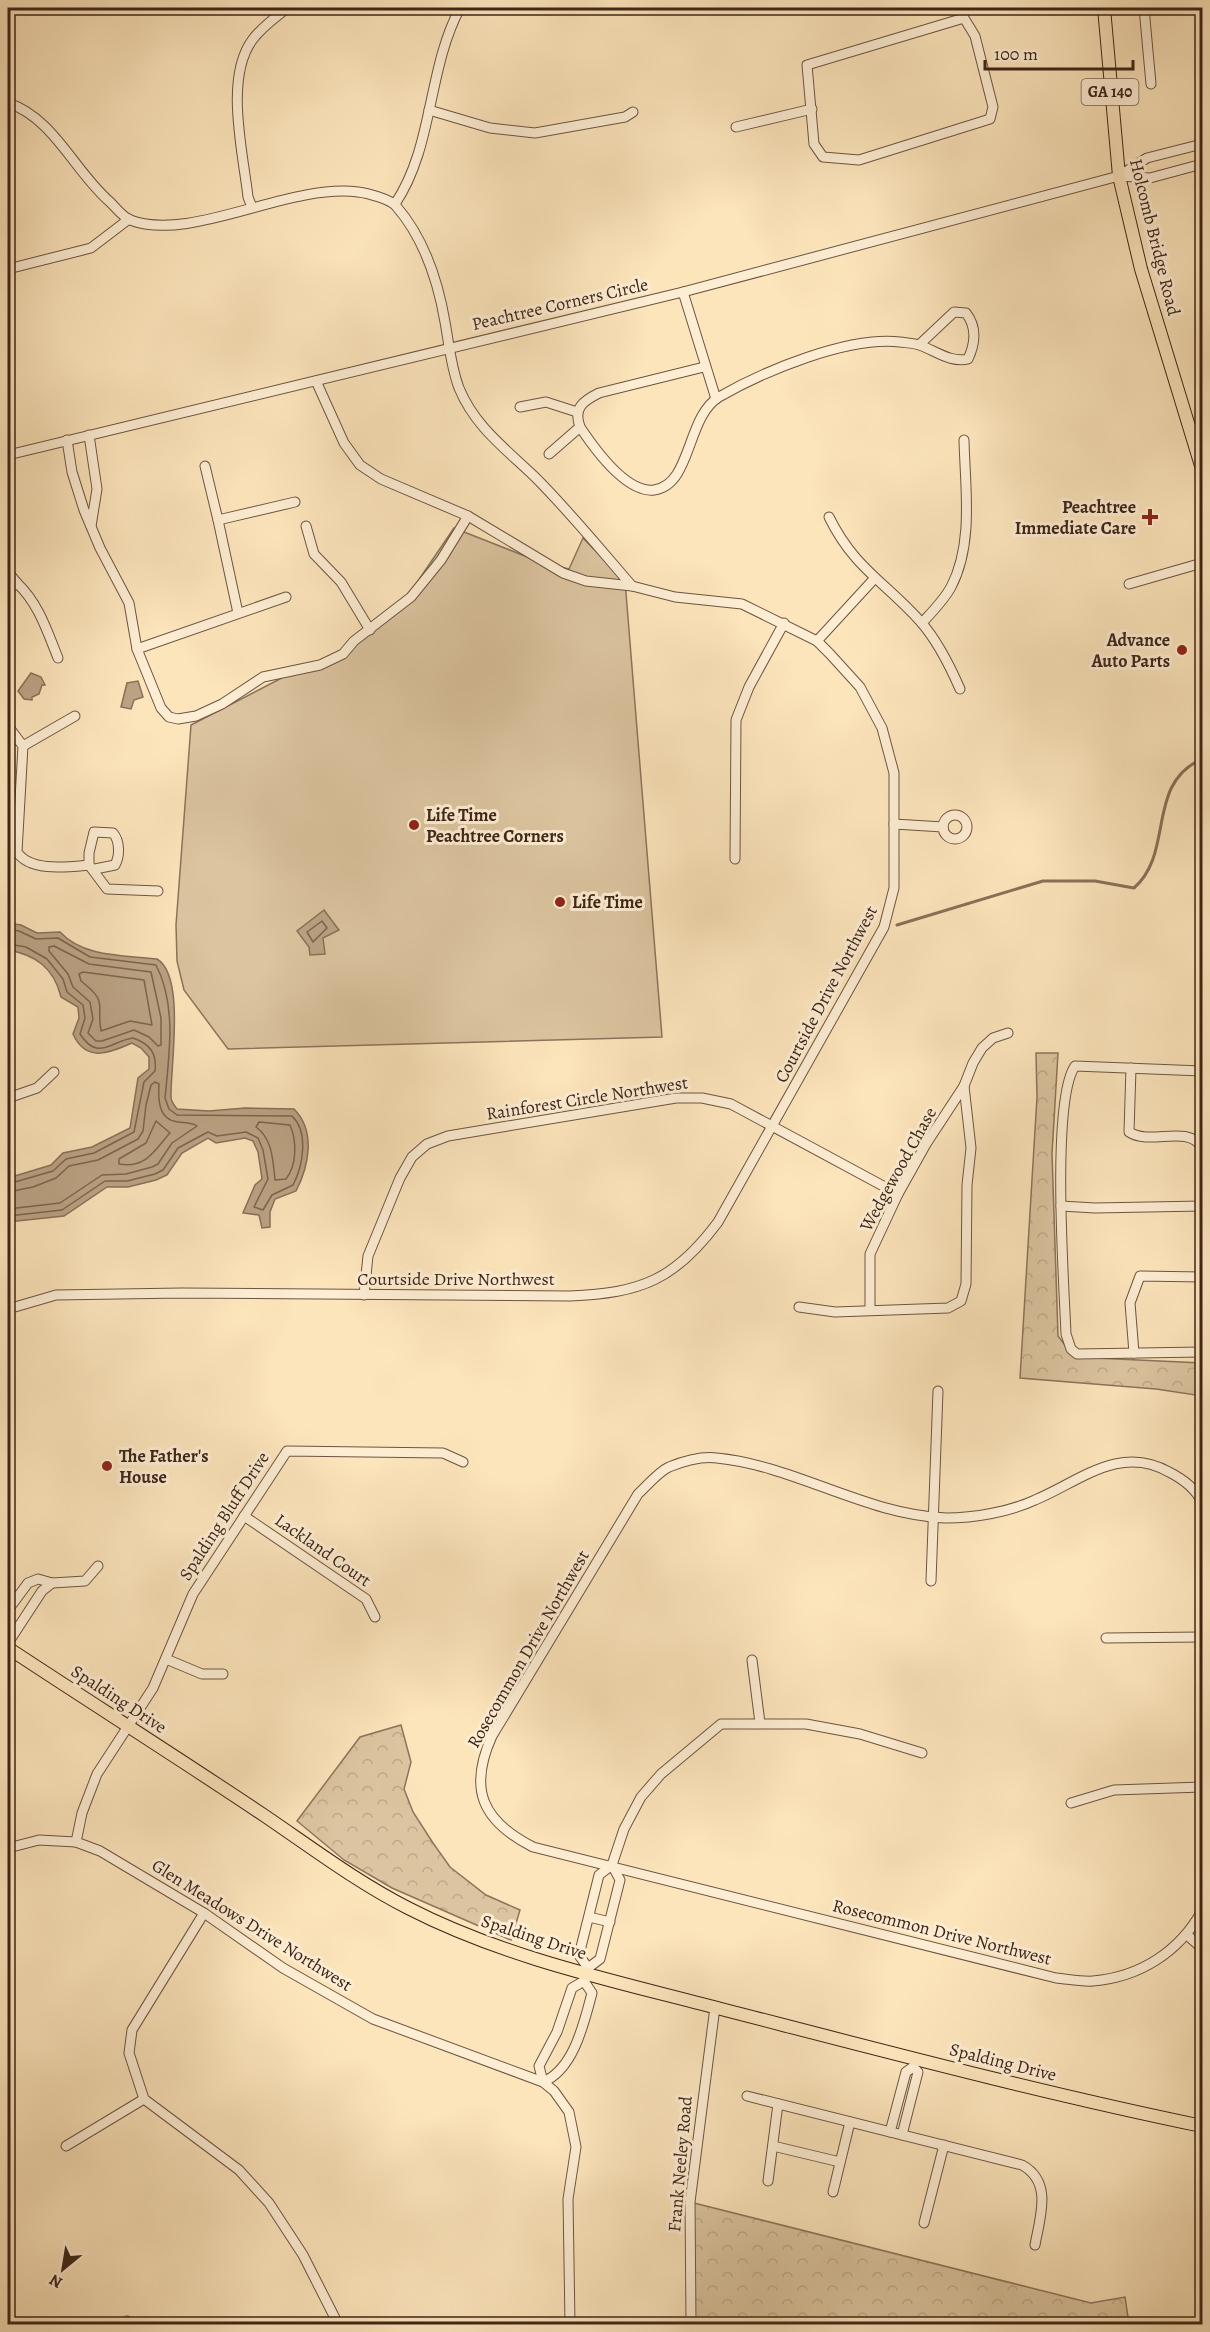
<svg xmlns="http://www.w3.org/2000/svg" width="1210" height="2332" font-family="Alegreya,serif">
	<defs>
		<pattern id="forest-crowns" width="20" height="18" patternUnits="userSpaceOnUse" patternTransform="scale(1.5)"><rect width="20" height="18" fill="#dbc49f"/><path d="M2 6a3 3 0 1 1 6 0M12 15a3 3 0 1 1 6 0" fill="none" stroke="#bda888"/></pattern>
	</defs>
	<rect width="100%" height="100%" fill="#fce4bb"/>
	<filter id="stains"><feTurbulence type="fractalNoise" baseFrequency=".00333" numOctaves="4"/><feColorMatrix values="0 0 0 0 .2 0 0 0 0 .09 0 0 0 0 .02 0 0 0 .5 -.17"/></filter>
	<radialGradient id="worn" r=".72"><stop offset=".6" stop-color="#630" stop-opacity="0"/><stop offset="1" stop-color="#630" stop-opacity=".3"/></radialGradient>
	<!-- grass -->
	<polygon fill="#dbc49f" stroke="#8c745c" stroke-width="1.5" points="454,528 540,562 569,569 583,538 619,575 620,580 625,581 662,1037 228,1049 184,990 177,961 176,925 191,725 299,669 336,655 403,603"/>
	<!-- forest -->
	<g fill="url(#forest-crowns)" stroke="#8c745c" stroke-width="1.5">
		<polygon points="1036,1053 1058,1053 1052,1154 1058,1336 1074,1357 1202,1363 1202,1396 1156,1389 1020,1378 1037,1097"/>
		<polygon points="401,1725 411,1762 404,1789 413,1812 433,1843 450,1867 486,1895 520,1910 511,1940 392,1888 344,1860 297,1821 360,1737"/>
		<polygon points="690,2202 1091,2303 1125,2297 1129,2324 691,2324"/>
	</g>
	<!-- water -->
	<g fill="#bba384" stroke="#887159" stroke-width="1.5">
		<polygon points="31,673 41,677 45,685 42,685 39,694 32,697 32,700 24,699 18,691"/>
		<polygon points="138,681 143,697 134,700 131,709 121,707 127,683"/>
		<polygon points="324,910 339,930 323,938 325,954 310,955 309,947 297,931"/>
		<path d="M 8,923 L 21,925 L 37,933 L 60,932 C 84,958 125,955 157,959 C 186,976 170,1069 171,1097 C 171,1102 174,1105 177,1109 L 209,1111 L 245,1108 L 294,1109 C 316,1131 309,1166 296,1191 L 275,1199 L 270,1212 L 270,1227 L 262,1228 L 259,1215 L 243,1213 L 255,1185 L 262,1179 L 258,1152 L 253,1141 L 245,1138 L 216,1143 L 208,1138 L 182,1153 L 167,1175 L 156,1180 L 128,1187 L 107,1187 L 64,1216 L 8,1222 L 8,1178 L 51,1165 L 63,1153 L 92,1147 L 130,1128 L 138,1078 L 149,1069 L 149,1057 L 141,1048 L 132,1043 C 109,1053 86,1063 73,1034 L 79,1018 L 78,1007 L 61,997 C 54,968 36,955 8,950 Z"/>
	</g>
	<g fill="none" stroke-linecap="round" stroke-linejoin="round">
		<!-- shore -->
		<g stroke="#7c644e" stroke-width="1.5">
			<polygon points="322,921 327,928 313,942 307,932"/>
			<path d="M 8,929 L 19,931 L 36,939 L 58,938 L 90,957 L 156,965 C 177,1005 169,1056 165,1098 L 169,1109 L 177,1115 L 292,1116 C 309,1132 303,1166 293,1185 L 272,1195 L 263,1210 L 254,1207 L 268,1179 L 263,1150 L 258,1138 L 246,1132 L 217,1136 L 208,1132 L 178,1148 L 163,1170 L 155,1174 L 127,1181 L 105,1181 L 62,1210 L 8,1216"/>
			<path d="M 8,944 L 26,947 L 47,959 L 63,979 L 67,992 L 83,1005 L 85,1018 L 80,1034 C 98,1062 111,1041 133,1038 C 150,1044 157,1053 155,1071 L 144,1082 L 134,1132 L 94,1153 L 66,1159 L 53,1171 L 8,1184"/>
			<polygon points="54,946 89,964 151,972 161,1018 161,1045 158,1046 149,1037 134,1030 102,1041 96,1041 88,1033 93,1019 90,1002 73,987 68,974 49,951 49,947"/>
			<path d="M 83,972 L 144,980 L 152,1025 L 130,1021 L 101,1031 C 96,1003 109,1003 81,981 L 79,974 Z"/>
			<path d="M 156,1121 L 170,1133 C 155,1149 147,1169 119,1164 L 119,1159 L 146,1143 Z"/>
			<path d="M 259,1122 L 290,1125 C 297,1141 297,1165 286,1179 L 275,1180 C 273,1162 273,1139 256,1127 Z"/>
			<path d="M 8,1192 L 33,1187 L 56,1178 L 69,1166 L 98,1160 L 138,1139 L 143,1131 L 146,1105 L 151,1085 L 155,1082 L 159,1084 C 158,1099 158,1120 178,1122 C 185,1123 191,1122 197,1126 L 172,1143 L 158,1164 L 152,1167 L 126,1174 L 102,1175 L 60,1203 L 8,1209"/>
		</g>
		<!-- stream -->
		<path stroke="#887159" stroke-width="3" d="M 897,925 L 1043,881 L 1095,881 L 1134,888 C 1175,852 1145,784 1202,759"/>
		<defs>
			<g id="minor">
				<polyline points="1144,8 1151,84"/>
				<polygon points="964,18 975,36 993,107 990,119 859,160 823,157 814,144 807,65"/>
				<path d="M 8,103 C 54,118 74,171 110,202 C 116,208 123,217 130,220 C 192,243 287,183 358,192 C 367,193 390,199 396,206 C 423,237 438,281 445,322 C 449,344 451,367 459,388 C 475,427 506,449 535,477 C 569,511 600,549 632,586"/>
				<polyline points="429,110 490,128 535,133 625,117 633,112"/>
				<polyline points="736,127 812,109"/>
				<polyline points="1119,176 1147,158 1202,144"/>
				<path d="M 395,204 C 434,146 427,70 460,8"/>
				<path d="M 252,207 L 248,197 C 243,152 224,77 253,39 C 263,26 275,18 287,8"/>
				<polyline points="8,269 91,248 129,219"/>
				<polyline points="683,292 716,399"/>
				<path d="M 704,367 L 599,393 C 583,401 573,408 580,427 C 594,448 626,493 654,490 C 692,485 686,417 719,397 C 764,371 848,336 900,342 C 907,343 915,343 922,346 C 937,352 952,363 968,359 C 975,344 977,327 966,313 L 954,312 L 919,345"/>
				<polyline points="520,407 546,402 577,412"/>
				<polyline points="89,435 97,489 91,526"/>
				<polyline points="67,440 72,472 84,510 100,548 129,603 137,649 161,708 169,717 178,719 196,716 222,704 263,677 320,665 343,654 354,641 411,597 441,560 468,516"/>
				<polyline points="549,454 580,427"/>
				<polyline points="8,455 683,292 1119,176 1150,178 1202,164"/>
				<polyline points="205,466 218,520"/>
				<path d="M 829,517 C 854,568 885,582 920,621 C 937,640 950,666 960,689"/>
				<polyline points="306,526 314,554 341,582 370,630"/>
				<polyline points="8,572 17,583"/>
				<polyline points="1129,584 1202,563"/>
				<path d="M 8,590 L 17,583 C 39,604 47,631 58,658"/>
				<polyline points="238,613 218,520 295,502"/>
				<path d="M 922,623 C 932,612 944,600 951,587 C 974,543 965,487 964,440"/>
				<polyline points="817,641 874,579"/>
				<polyline points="137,649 286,597"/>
				<path d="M 8,726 L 23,746 L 17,852 C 30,872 67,867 89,865 L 107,889 L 158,891"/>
				<polyline points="23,746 75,716"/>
				<circle cx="955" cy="827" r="12"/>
				<polyline points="894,824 943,827"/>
				<polyline points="735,859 736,720 749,687 784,623"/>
				<path d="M 89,865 L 89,853 L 94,832 L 113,833 C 120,841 120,856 115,865 L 95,869"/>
				<path d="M 1131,1068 L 1129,1132 C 1151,1146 1186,1124 1202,1147"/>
				<path d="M 1202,1071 L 1075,1066 C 1051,1101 1064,1283 1066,1334 L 1071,1349 L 1077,1354 L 1202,1352"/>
				<polyline points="8,1098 37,1088 54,1072"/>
				<polyline points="1061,1206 1095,1208 1202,1206"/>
				<polyline points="364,1295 368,1256 400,1178 412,1157 427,1144 448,1136 676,1098 702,1098 731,1104 898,1194"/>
				<polyline points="799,1307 835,1312 948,1308 961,1301 966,1284 967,1185 971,1148 964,1086"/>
				<path d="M 8,1309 L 56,1295 L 182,1293 L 570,1296 C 641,1293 675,1280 718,1222 L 884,927 L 894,888 L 894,773 L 882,728 L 860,687 L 830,654 L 817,641 L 742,604 L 675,597 L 632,586 L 586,581 L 563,573 L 468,516 L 381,479 L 360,465 L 344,443 L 316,381"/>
				<polyline points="870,1309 870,1254 898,1194 926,1144 964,1086 973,1063 982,1048 993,1038 1008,1033"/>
				<polyline points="1134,1353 1130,1303 1140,1276 1202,1277"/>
				<path d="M 1202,1502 C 1195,1488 1183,1479 1169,1472 C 1120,1444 1080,1481 1035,1500 C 1009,1512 974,1518 946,1518 C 866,1515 796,1466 717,1458 C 701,1456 684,1461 669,1467 C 658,1472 647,1486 638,1494 L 492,1736 C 468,1789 482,1821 533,1847 L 1056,1978 C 1068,1979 1081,1982 1093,1981 C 1140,1977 1179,1952 1202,1911"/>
				<polyline points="244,1516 366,1599 375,1617"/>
				<polyline points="931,1581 938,1391"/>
				<polyline points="8,1610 28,1583 38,1579 52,1583 85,1581 98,1566"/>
				<polyline points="1106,1638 1202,1637"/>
				<polyline points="8,1643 42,1591 52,1583"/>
				<polyline points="166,1659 202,1674 223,1674"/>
				<polyline points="752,1660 760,1723"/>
				<polyline points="1071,1803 1114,1790 1202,1787"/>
				<polyline points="76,1842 82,1813 97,1774 153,1688 193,1594 287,1451 443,1453 463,1462"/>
				<polyline points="8,1848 39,1840 76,1842 100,1851 204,1913 283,1968 373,2019 543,2082 554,2091 569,2112 576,2147 568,2199 570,2324"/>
				<polyline points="204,1913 132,2030 129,2053 144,2099 239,2170 269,2203 303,2255 338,2324"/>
				<polyline points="589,1917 610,1922"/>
				<polyline points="1187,1935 1202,1948"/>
				<polyline points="588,1968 579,1955 599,1875 612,1865 624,1829 641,1797 661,1774 721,1724 806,1724 860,1734 922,1753"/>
				<polyline points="543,2082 539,2066 557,2032 572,1988 584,1981 588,1968 600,1959 620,1880 612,1865"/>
				<path d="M 543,2082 C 574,2069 584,2023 592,1993 L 584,1981"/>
				<path d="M 747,2096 L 1022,2165 C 1053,2182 1040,2217 1035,2245"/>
				<polyline points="890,2132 906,2072 913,2067"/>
				<polyline points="902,2135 918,2072 913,2067"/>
				<polyline points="66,2146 144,2099"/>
				<polyline points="773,2146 840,2162"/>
				<polyline points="768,2181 778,2104"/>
				<polyline points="833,2192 850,2122"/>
				<polyline points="924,2223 944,2145"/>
				<polyline points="126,2324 127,2321"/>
				<polyline points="691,2324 690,2202 715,2007"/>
			</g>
			<g id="major">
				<polyline points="1104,8 1119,176 1141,269 1202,469"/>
				<path d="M 8,1648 C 93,1704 180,1759 265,1816 C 312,1848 357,1882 408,1908 C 507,1959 619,1982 725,2010 C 884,2051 1042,2093 1202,2126"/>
			</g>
		</defs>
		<!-- minor casing -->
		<use href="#minor" stroke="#6c5541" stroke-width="11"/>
		<!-- major casing -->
		<use href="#major" stroke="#3c2518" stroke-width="14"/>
		<!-- minor -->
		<use href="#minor" stroke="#fdedd3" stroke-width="9"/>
		<!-- major -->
		<use href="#major" stroke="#fce4bb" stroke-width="12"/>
	</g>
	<!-- markers -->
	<g fill="#8f2418" stroke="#fdedd3" stroke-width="2">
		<path d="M1147 508h6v6h6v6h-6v6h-6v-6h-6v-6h6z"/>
		<circle cx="1182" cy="650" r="6"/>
		<circle cx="414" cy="825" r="6"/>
		<circle cx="560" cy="902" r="6"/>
		<circle cx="107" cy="1466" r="6"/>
	</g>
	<g text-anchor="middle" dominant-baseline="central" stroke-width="6" stroke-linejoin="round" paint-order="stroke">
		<!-- shield labels -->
		<rect fill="#fdedd3" stroke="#766150" stroke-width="1.5" x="1081.5" y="79" width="57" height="26" rx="4.5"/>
		<g font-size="16" font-weight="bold" fill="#3c2518">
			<text x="1110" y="92">GA 140</text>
		</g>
		<!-- street labels -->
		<g font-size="18" fill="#3c2518" stroke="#fdedd3">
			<text transform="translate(1155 237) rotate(76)">Holcomb Bridge Road</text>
			<text transform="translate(560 304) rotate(-13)">Peachtree Corners Circle</text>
			<text transform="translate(826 994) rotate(-62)">Courtside Drive Northwest</text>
			<text transform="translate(587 1098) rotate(-9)">Rainforest Circle Northwest</text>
			<text transform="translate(898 1169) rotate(-61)">Wedgewood Chase</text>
			<text x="456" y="1279">Courtside Drive Northwest</text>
			<text transform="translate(224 1516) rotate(-57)">Spalding Bluff Drive</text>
			<text transform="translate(323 1550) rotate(35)">Lackland Court</text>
			<text transform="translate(528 1649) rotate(-60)">Rosecommon Drive Northwest</text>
			<text transform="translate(119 1699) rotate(33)">Spalding Drive</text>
			<text transform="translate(252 1925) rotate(32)">Glen Meadows Drive Northwest</text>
			<text transform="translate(942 1932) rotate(14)">Rosecommon Drive Northwest</text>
			<text transform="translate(534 1937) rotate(18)">Spalding Drive</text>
			<text transform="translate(1003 2062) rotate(14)">Spalding Drive</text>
			<text transform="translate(680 2164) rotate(-85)">Frank Neeley Road</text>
		</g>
		<!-- poi labels -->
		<g font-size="18" font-weight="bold" fill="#3c2518" stroke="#fdedd3" text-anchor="start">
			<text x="1136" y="507" text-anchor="end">Peachtree<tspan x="1136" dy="21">Immediate Care</tspan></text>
			<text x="1170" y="640" text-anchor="end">Advance<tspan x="1170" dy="21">Auto Parts</tspan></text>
			<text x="426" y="815">Life Time<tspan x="426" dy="21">Peachtree Corners</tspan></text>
			<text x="572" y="902">Life Time</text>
			<text x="119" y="1456">The Father's<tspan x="119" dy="21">House</tspan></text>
		</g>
	</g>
	<!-- margin -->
	<rect width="1210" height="2332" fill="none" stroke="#fce4bb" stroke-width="30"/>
	<rect x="9" y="9" width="1192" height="2314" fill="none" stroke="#3c2518" stroke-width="3"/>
	<rect x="15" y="15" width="1180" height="2302" fill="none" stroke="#3c2518" stroke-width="1.5"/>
	<!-- north arrow -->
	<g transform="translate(63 2269) rotate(210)" stroke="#fdedd3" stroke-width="4.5" paint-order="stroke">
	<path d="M0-4.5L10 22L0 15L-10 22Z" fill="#3c2518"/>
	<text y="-9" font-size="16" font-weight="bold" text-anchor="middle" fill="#3c2518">N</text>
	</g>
	<!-- scale -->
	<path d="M985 60v9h148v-9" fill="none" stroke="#3c2518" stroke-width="3"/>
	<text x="994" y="60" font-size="18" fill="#3c2518" stroke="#fdedd3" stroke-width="4.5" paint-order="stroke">100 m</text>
	<rect width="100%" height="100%" filter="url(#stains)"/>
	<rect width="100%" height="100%" fill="url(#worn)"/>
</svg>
